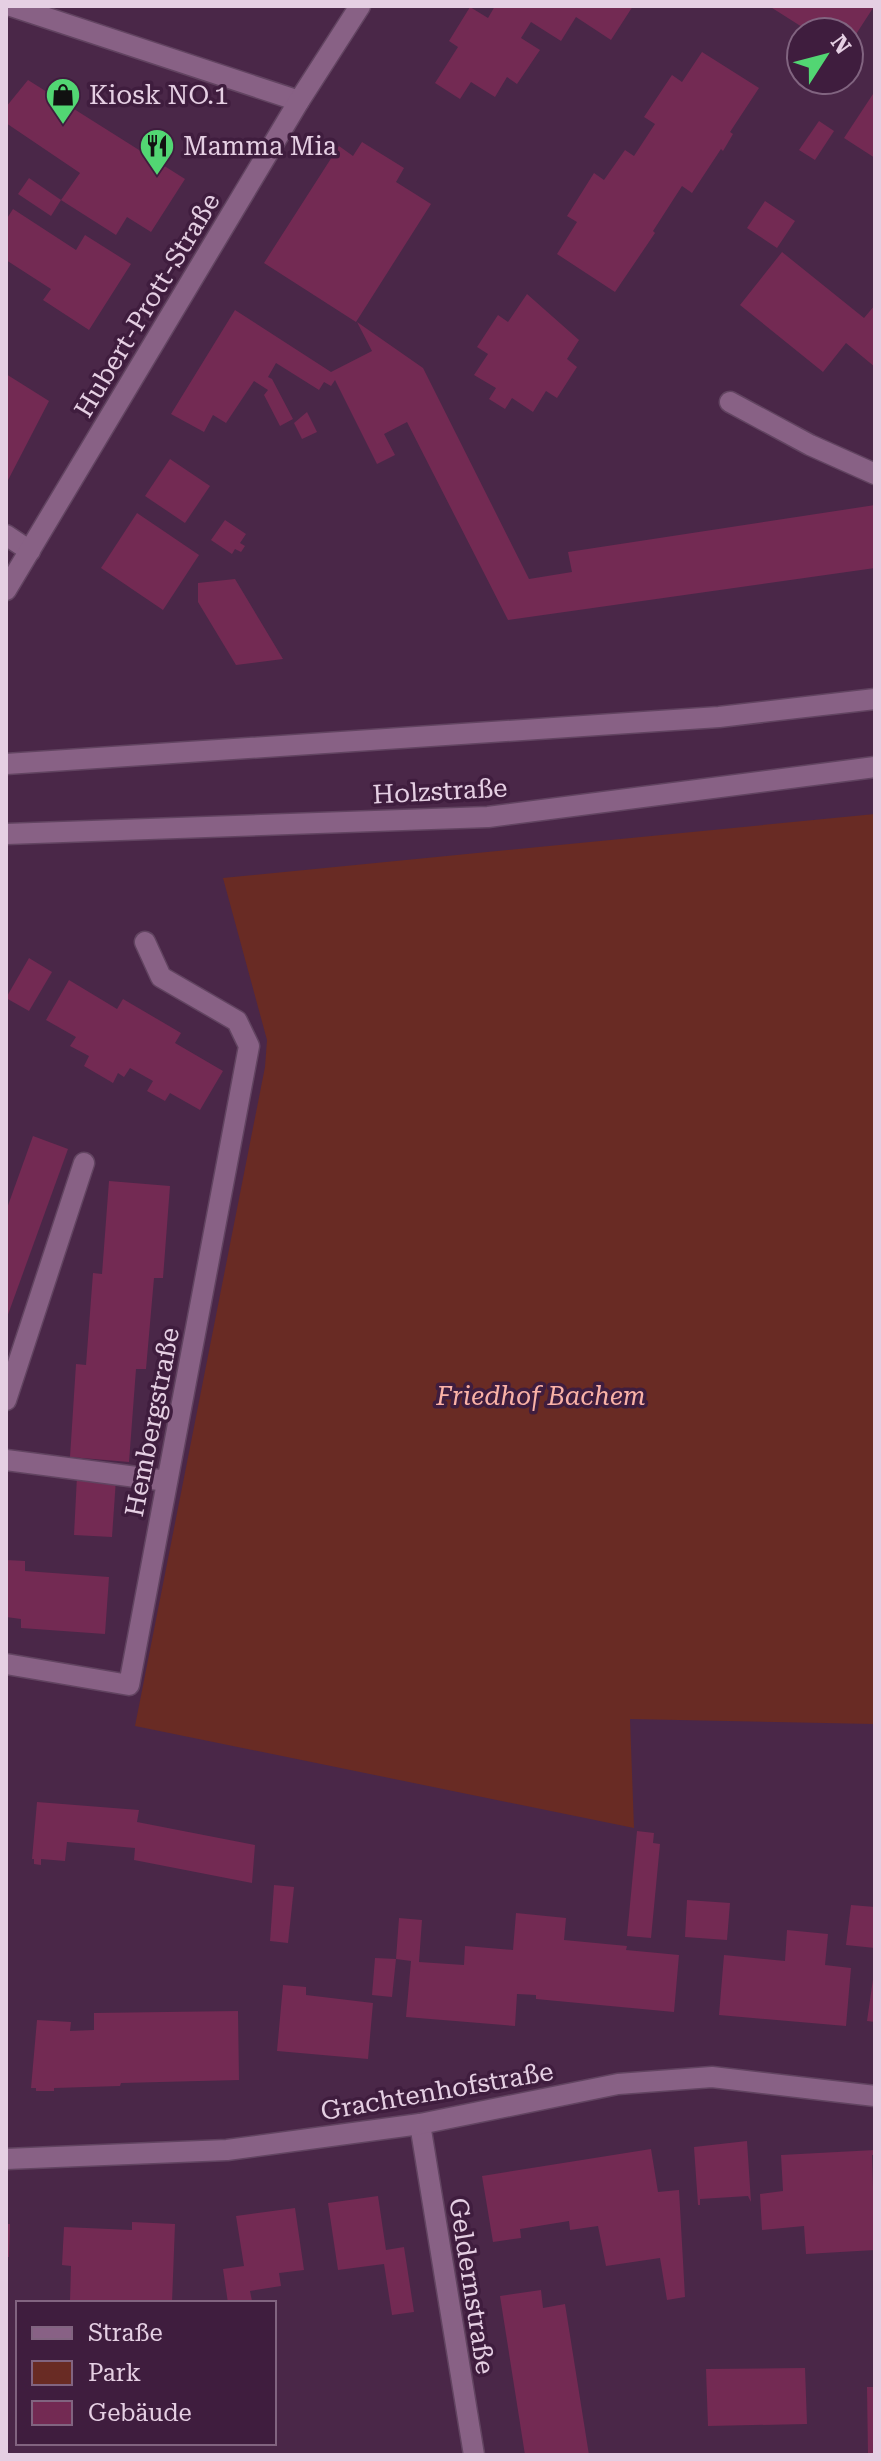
<svg xmlns="http://www.w3.org/2000/svg" width="881" height="2461" font-family="'Roboto Serif',serif">
	<rect width="100%" height="100%" fill="#4a2748"/>
	<!-- green -->
	<polygon fill="#692b24" points="875,814 875,1724 630,1719 634,1828 135,1726 265,1067 267,1040 223,878"/>
	<!-- building -->
	<g fill="#732a53">
		<polygon points="495,6 633,6 611,40 576,17 561,41 531,22 521,38 540,50 517,84 507,77 495,97 471,82 460,99 435,83 458,47 449,41 470,7 488,18"/>
		<polygon points="769,6 870,6 873,8 849,45 849,32 810,32"/>
		<polygon points="702,52 759,88 730,132 733,134 723,151 721,149 692,193 682,186 653,231 655,233 615,292 557,254 577,222 567,216 594,173 604,180 625,150 634,156 655,124 644,117 672,75 682,82"/>
		<polygon points="28,80 185,179 151,232 127,217 116,235 61,200 80,173 6,123 6,107"/>
		<polygon points="875,91 875,158 844,138"/>
		<polygon points="819,121 834,131 815,160 799,150"/>
		<polygon points="362,142 404,168 396,182 431,204 356,322 264,263 339,146 353,156"/>
		<polygon points="29,178 61,200 51,216 18,194"/>
		<polygon points="765,201 795,221 777,248 747,228"/>
		<polygon points="13,209 76,250 85,235 131,264 89,330 43,300 51,289 6,260 6,220"/>
		<polygon points="782,252 864,318 875,305 875,367 846,343 823,372 740,305"/>
		<polygon points="527,294 579,340 567,359 577,367 557,398 546,391 533,412 512,398 505,409 489,399 496,388 474,375 488,354 477,347 498,315 508,322"/>
		<polygon points="235,310 331,372 372,351 357,322 423,368 529,579 572,572 568,552 875,505 875,568 508,620 407,422 384,434 395,455 377,464 335,380 331,386 324,382 319,390 276,363 268,377 272,379 293,419 280,426 264,395 268,390 254,381 226,423 213,415 204,432 171,414"/>
		<polygon points="6,374 49,401 6,484"/>
		<polygon points="307,412 317,432 302,439 294,423"/>
		<polygon points="170,459 210,486 185,523 145,496"/>
		<polygon points="137,513 199,555 163,610 101,568"/>
		<polygon points="225,520 246,534 240,543 245,546 241,552 235,549 232,554 211,540"/>
		<polygon points="235,579 283,659 236,665 198,602 198,583"/>
		<polygon points="29,958 52,972 29,1011 6,998"/>
		<polygon points="69,980 117,1009 123,999 181,1033 175,1043 223,1071 200,1110 170,1093 165,1101 147,1091 153,1081 130,1068 124,1077 118,1073 113,1083 84,1066 89,1056 70,1046 76,1037 46,1020"/>
		<polygon points="33,1136 68,1149 6,1320 6,1211"/>
		<polygon points="109,1181 170,1186 163,1278 154,1278 146,1369 136,1369 129,1462 70,1457 76,1364 86,1365 93,1273 102,1274"/>
		<polygon points="77,1476 116,1479 112,1537 74,1535"/>
		<polygon points="6,1560 25,1561 25,1571 109,1577 105,1634 21,1628 21,1619 6,1617"/>
		<polygon points="37,1802 139,1810 137,1822 255,1845 252,1883 134,1860 135,1848 67,1842 65,1861 41,1859 41,1865 34,1864 34,1859 32,1859"/>
		<polygon points="637,1831 654,1833 653,1843 660,1844 651,1938 627,1936"/>
		<polygon points="274,1885 294,1887 288,1943 270,1941"/>
		<polygon points="687,1900 730,1903 727,1940 685,1937"/>
		<polygon points="851,1905 875,1907 875,1948 846,1945"/>
		<polygon points="516,1913 566,1918 564,1940 627,1946 626,1950 679,1955 674,2012 536,1999 536,1995 517,1994 515,2026 406,2017 411,1961 396,1959 399,1918 422,1920 419,1962 464,1965 465,1946 513,1950"/>
		<polygon points="787,1930 828,1934 825,1965 851,1968 846,2026 719,2015 724,1955 785,1961"/>
		<polygon points="375,1958 396,1959 392,1997 372,1995"/>
		<polygon points="873,1979 875,1979 875,2022 867,2021"/>
		<polygon points="283,1985 306,1987 306,1995 373,2003 368,2059 277,2051"/>
		<polygon points="238,2011 239,2080 121,2083 120,2086 54,2088 54,2091 36,2091 36,2088 31,2088 37,2020 71,2022 70,2031 94,2030 94,2013"/>
		<polygon points="747,2141 751,2202 748,2196 700,2199 700,2205 698,2205 694,2147"/>
		<polygon points="651,2149 658,2192 679,2190 685,2297 667,2300 660,2258 606,2266 598,2226 570,2230 569,2221 520,2229 521,2238 493,2242 482,2176"/>
		<polygon points="875,2150 875,2155 872,2155 875,2250 806,2254 804,2226 762,2230 760,2194 783,2191 781,2155"/>
		<polygon points="378,2196 386,2250 404,2247 414,2312 392,2315 384,2264 338,2270 328,2203"/>
		<polygon points="295,2208 304,2270 279,2273 281,2286 250,2291 252,2301 228,2303 223,2269 244,2266 236,2216"/>
		<polygon points="132,2222 175,2224 172,2303 70,2301 71,2266 62,2265 64,2227 132,2230"/>
		<polygon points="6,2224 10,2224 9,2257 6,2257"/>
		<polygon points="541,2290 543,2308 565,2304 589,2455 525,2455 500,2296"/>
		<polygon points="805,2368 807,2424 708,2426 706,2369"/>
		<polygon points="867,2387 875,2387 875,2455 868,2455"/>
	</g>
	<g fill="none" stroke-linecap="round" stroke-linejoin="round">
		<defs>
			<g id="lane">
				<polyline points="6,535 30,551"/>
				<polyline points="6,1400 84,1163"/>
				<polyline points="6,1460 167,1481"/>
				<polyline points="420,2124 474,2455"/>
			</g>
			<g id="street">
				<polyline points="11,6 299,101"/>
				<polyline points="730,402 810,445 875,474"/>
				<polyline points="6,1664 129,1685 249,1046 237,1021 161,977 145,942"/>
				<polyline points="6,2159 227,2150 420,2124 618,2084 712,2077 875,2096"/>
			</g>
			<g id="secondary">
				<polyline points="6,590 299,101 360,6"/>
				<polyline points="6,764 719,717 875,699"/>
				<polyline points="6,834 488,817 875,767"/>
			</g>
		</defs>
		<!-- lane casing -->
		<use href="#lane" stroke="#624461" stroke-width="23"/>
		<!-- street casing -->
		<use href="#street" stroke="#624461" stroke-width="23"/>
		<!-- secondary casing -->
		<use href="#secondary" stroke="#624461" stroke-width="23"/>
		<!-- lane -->
		<use href="#lane" stroke="#886185" stroke-width="20"/>
		<!-- street -->
		<use href="#street" stroke="#886185" stroke-width="20"/>
		<!-- secondary -->
		<use href="#secondary" stroke="#886185" stroke-width="20"/>
	</g>
	<!-- icons -->
	<defs>
		<symbol id="shop-pin" viewBox="-11 -11 22 30"><path d="M0 17L-7.5 6A9.5 9.5 0 1 1 7.5 6Z" fill="#52d673" stroke="#3f1d3e"/><path d="M-5-2.5h2.3a2.7 3.5 0 0 1 5.4 0H5L5.5 6h-11ZM-1.5-2.5h3a1.5 2.3 0 0 0-3 0Z" fill="#111"/></symbol>
		<symbol id="restaurant-pin" viewBox="-11 -11 22 30"><path d="M0 17L-7.5 6A9.5 9.5 0 1 1 7.5 6Z" fill="#52d673" stroke="#3f1d3e"/><path d="M-5-6h1v4h1v-4h1v4h1v-4h1v5L-1.5 .5V6h-2V.5L-5-1ZM5-6V6H3V1.5H1.5Q1.5-4 5-6Z" fill="#111"/></symbol>
	</defs>
	<g fill-rule="evenodd">
		<use href="#shop-pin" x="43" y="75" width="40" height="54"/>
		<use href="#restaurant-pin" x="137" y="126" width="40" height="54"/>
	</g>
	<g text-anchor="middle" dominant-baseline="central" stroke-width="7" stroke-linejoin="round" paint-order="stroke">
		<!-- poi labels -->
		<g font-size="26" fill="#e5cfe3" stroke="#3f1d3e" text-anchor="start">
			<text x="89" y="95">Kiosk NO.1</text>
			<text x="183" y="146">Mamma Mia</text>
		</g>
		<!-- street labels -->
		<g font-size="26" fill="#e5cfe3" stroke="#3f1d3e">
			<text transform="translate(147 305) rotate(-59)">Hubert-Prott-Straße</text>
			<text transform="translate(440 791) rotate(-3)">Holzstraße</text>
			<text transform="translate(152 1422) rotate(-79)">Hembergstraße</text>
			<text transform="translate(437 2091) rotate(-10)">Grachtenhofstraße</text>
			<text transform="translate(472 2286) rotate(81)">Geldernstraße</text>
		</g>
		<!-- park labels -->
		<g font-size="26" font-style="italic" fill="#fab2a7" stroke="#3f1d3e">
			<text x="541" y="1396">Friedhof Bachem</text>
		</g>
	</g>
	<!-- border -->
	<rect width="881" height="2461" fill="none" stroke="#e5cfe3" stroke-width="16"/>
	<!-- legend -->
	<rect x="16" y="2301" width="260" height="144" fill="#3f1d3e" stroke="#816480" stroke-width="2"/>
	<rect x="32" y="2327" width="40" height="12" fill="#886185" stroke="#816480" stroke-width="2"/>
	<text x="88" y="2341" font-size="24" fill="#e5cfe3">Straße</text>
	<rect x="32" y="2361" width="40" height="24" fill="#692b24" stroke="#816480" stroke-width="2"/>
	<text x="88" y="2381" font-size="24" fill="#e5cfe3">Park</text>
	<rect x="32" y="2401" width="40" height="24" fill="#732a53" stroke="#816480" stroke-width="2"/>
	<text x="88" y="2421" font-size="24" fill="#e5cfe3">Gebäude</text>
	<!-- north arrow -->
	<g transform="translate(825 56) rotate(54)"><circle r="38" fill="#3f1d3e" stroke="#816480" stroke-width="2"/>
	<path d="M0-6L14 30L0 20L-14 30Z" fill="#52d673"/>
	<text y="-12" font-size="22" font-weight="bold" text-anchor="middle" fill="#e5cfe3">N</text>
	</g>
</svg>
